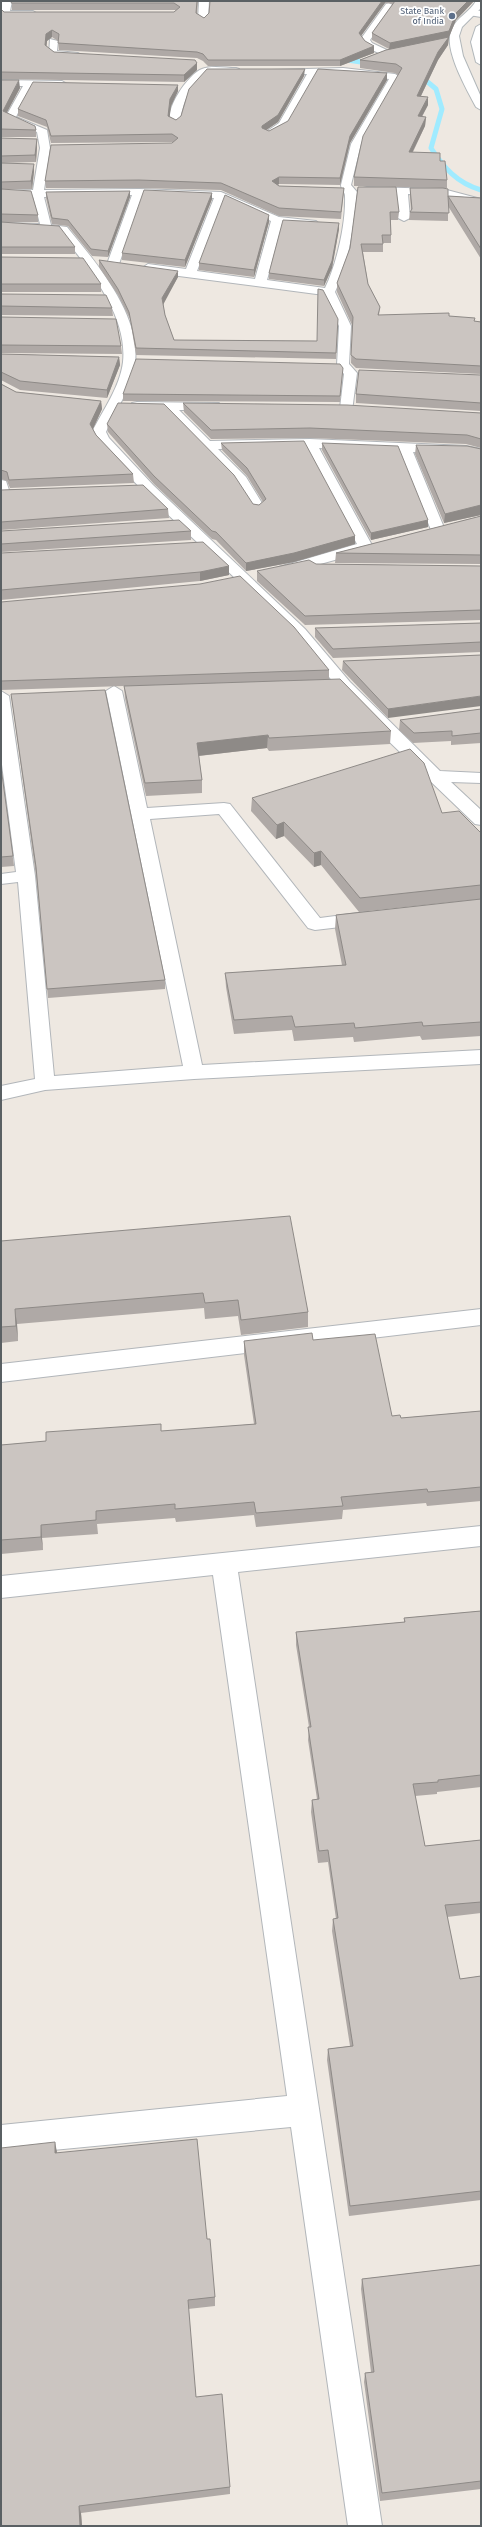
<svg xmlns="http://www.w3.org/2000/svg" width="482" height="2527" font-family="'Fira Sans',sans-serif">
	<rect width="100%" height="100%" fill="#eee8e1"/>
	<g fill="none" stroke-linecap="round" stroke-linejoin="round">
		<!-- stream -->
		<g stroke="#a0ebff" stroke-width="5">
			<polyline points="340,59 375,64"/>
			<path d="M 417,73 L 436,89 L 442,109 L 431,148 C 444,168 457,183 481,190"/>
		</g>
		<defs>
			<g id="minor">
				<polygon points="2,1 12,1 10,11 33,11 38,14 33,17 2,16"/>
				<polygon points="199,1 209,1 208,20 203,23 198,20"/>
				<polygon points="389,3 394,6 370,40 372,43 391,52 393,54 388,57 365,47 360,40 386,4"/>
				<polygon points="472,10 481,11 481,17 469,15 467,13"/>
				<polygon points="50,39 58,41 57,51 78,53 83,56 78,59 49,55"/>
				<path d="M 236,68 L 239,69 L 239,73 C 229,76 218,72 208,74 C 191,77 181,108 180,123 L 171,125 C 163,111 188,74 202,69 C 211,65 226,68 236,68 Z"/>
				<path d="M 343,68 L 395,74 L 400,77 L 361,144 L 351,185 L 357,192 C 353,227 350,260 335,292 L 351,326 L 349,364 L 357,373 L 352,411 L 342,411 L 340,408 L 344,374 L 337,365 L 339,326 L 324,295 L 148,272 L 142,268 L 148,264 L 186,269 L 214,198 L 143,195 L 119,264 L 113,268 L 107,264 L 132,195 L 44,197 L 51,225 L 67,227 C 95,261 141,315 135,362 C 132,387 116,410 106,432 L 109,438 L 153,485 L 305,629 L 350,682 L 440,771 L 481,773 L 481,783 L 451,782 L 481,810 L 481,825 L 475,824 L 377,730 L 338,688 L 295,635 L 143,491 L 98,443 L 92,432 C 103,410 120,387 123,362 C 128,314 87,267 60,232 L 1,229 L 1,223 L 40,224 L 33,197 L 1,197 L 1,191 L 33,190 L 40,148 L 37,132 L 5,118 L 23,86 L 1,86 L 1,80 L 62,81 L 67,84 L 66,86 L 33,87 L 27,94 L 16,117 L 47,130 L 50,148 L 44,190 L 139,189 L 221,192 L 279,217 L 316,221 L 318,223 L 312,226 L 282,224 L 267,280 L 325,288 C 337,263 346,223 345,196 C 345,192 341,189 341,185 L 351,144 L 389,79 L 343,74 L 317,74 C 305,95 294,131 268,137 L 263,134 L 279,123 L 307,74 L 274,75 L 269,72 L 271,70 ZM 224,200 L 271,221 L 255,279 L 197,271 Z"/>
				<polygon points="367,187 443,189 481,199 481,205 443,195 408,194 410,218 404,221 398,218 397,194 363,192 363,188"/>
				<polygon points="137,402 219,403 221,406 219,409 214,410 179,410 210,441 310,439 466,446 481,449 481,457 466,454 413,452 445,530 438,534 431,530 399,451 319,448 373,547 371,550 284,574 277,570 279,567 357,544 305,447 218,449 246,477 265,508 263,511 253,511 235,482 164,410 132,409 130,406 132,403"/>
				<polygon points="1,480 6,481 9,490 27,490 34,494 27,498 1,499"/>
				<polygon points="114,686 122,691 147,808 224,803 230,804 320,918 366,912 373,914 375,918 373,922 366,924 315,930 308,928 219,814 150,819 202,1065 481,1050 481,1064 194,1079 45,1090 1,1100 1,1086 35,1079 18,882 1,884 1,874 16,872 1,757 1,691 9,696 35,876 54,1076 183,1066 106,691"/>
				<polygon points="481,1309 481,1325 1,1382 1,1364"/>
				<polygon points="481,1526 481,1546 238,1572 382,2526 348,2526 291,2127 1,2155 1,2125 287,2096 213,1575 1,1598 1,1576"/>
			</g>
			<g id="secondary">
				<path d="M 476,1 L 481,1 L 481,8 L 462,27 L 459,36 L 463,56 L 481,97 L 481,110 L 476,107 C 467,90 442,47 452,29 C 457,17 470,12 476,1 Z"/>
				<polygon points="481,24 481,65 476,62 471,42 476,27"/>
			</g>
		</defs>
		<!-- minor casing -->
		<use href="#minor" stroke="#b2b6ba" stroke-width="2"/>
		<!-- secondary casing -->
		<use href="#secondary" stroke="#b1b7ba" stroke-width="2"/>
		<!-- minor -->
		<use href="#minor" fill="#fff" fill-rule="evenodd"/>
		<!-- secondary -->
		<use href="#secondary" fill="#fff" fill-rule="evenodd"/>
	</g>
	<!-- wall -->
	<g fill="#afa9a6">
		<polygon points="12,1 198,1 197,14 204,18 209,13 210,1 474,1 456,20 449,37 448,45 438,60 421,96 428,105 422,117 426,117 425,126 413,152 440,161 447,180 447,188 444,188 448,196 481,198 481,259 448,206 448,221 409,220 410,212 411,211 410,196 410,188 441,188 354,186 354,177 398,75 395,73 360,68 360,60 389,49 372,40 372,33 393,4 385,3 361,36 374,53 340,66 208,66 203,61 197,58 59,50 58,41 52,37 47,41 46,46 54,52 197,63 197,70 184,82 1,79 1,9 4,12 174,12 176,10 12,10"/>
		<polygon points="387,73 387,80 350,143 340,185 279,184 278,185 279,186 344,188 341,219 279,216 221,190 139,188 46,188 45,181 172,143 173,142 172,142 51,143 47,127 18,116 18,109 178,91 171,106 169,116 176,120 304,76 278,122 266,130 269,131"/>
		<polygon points="1,80 20,88 6,113 36,130 36,137 1,137"/>
		<polygon points="1,138 37,139 37,146 36,162 1,163"/>
		<polygon points="1,163 34,171 32,189 1,189 38,215 38,222 1,222"/>
		<polygon points="358,187 399,212 398,220 391,220 391,243 383,243 383,252 363,252 368,284 380,307 379,315 449,316 475,321 481,322 481,374 356,368 351,363 352,325 337,292 337,283 350,248"/>
		<polygon points="130,191 130,197 108,257 92,256 68,226 52,224 46,198 46,192"/>
		<polygon points="212,193 212,199 185,267 122,260 122,253"/>
		<polygon points="1,222 75,247 75,254 1,254"/>
		<polygon points="269,222 254,277 199,270 199,263"/>
		<polygon points="339,229 332,268 324,286 269,279 269,273"/>
		<polygon points="1,257 101,284 101,292 1,292"/>
		<polygon points="99,260 178,277 163,303 165,315 174,340 317,341 338,319 336,359 136,355 130,319 118,295 99,267"/>
		<polygon points="1,294 112,308 113,316 1,315"/>
		<polygon points="1,317 121,346 122,354 1,353"/>
		<polygon points="1,354 119,357 120,365 107,398 20,390 1,380"/>
		<polygon points="342,374 340,402 123,401 123,394"/>
		<polygon points="481,375 481,411 356,403 356,394"/>
		<polygon points="1,384 16,392 101,401 102,409 93,429 96,435 133,474 134,483 10,488 7,481 1,479 1,482"/>
		<polygon points="183,403 481,413 481,448 466,444 310,438 211,439 184,412"/>
		<polygon points="107,424 253,504 259,505 263,502 247,476 222,450 221,443 355,536 355,544 294,562 246,571 216,540 212,539 154,484 108,432"/>
		<polygon points="322,443 428,520 428,527 371,540 322,450"/>
		<polygon points="416,445 481,449 481,564 335,563 336,553 481,516 481,515 444,523 415,454"/>
		<polygon points="1,490 168,509 169,518 1,530"/>
		<polygon points="1,531 191,531 191,540 1,552"/>
		<polygon points="1,553 229,566 229,575 200,581 1,600"/>
		<polygon points="316,564 481,566 481,620 305,625 257,581 257,571"/>
		<polygon points="1,602 329,670 329,679 391,731 390,744 269,751 267,748 199,756 202,780 202,793 146,796 125,698 124,686 1,690"/>
		<polygon points="481,623 481,652 333,658 315,637 315,628"/>
		<polygon points="481,655 388,718 342,670 343,661"/>
		<polygon points="11,694 165,980 165,989 48,998 36,876"/>
		<polygon points="481,709 481,743 451,745 451,741 413,743 399,730 400,720"/>
		<polygon points="1,767 14,866 1,867"/>
		<polygon points="252,798 442,813 481,833 481,1036 422,1040 420,1036 354,1042 353,1037 294,1041 292,1030 234,1034 226,987 225,973 342,965 335,929 336,915 481,899 359,912 321,865 314,867 284,836 276,839 251,811"/>
		<polygon points="1,1241 308,1312 308,1327 241,1335 238,1316 205,1319 204,1308 17,1324 18,1341 1,1343"/>
		<polygon points="313,1340 392,1416 401,1418 481,1411 481,1501 427,1506 426,1503 343,1510 342,1519 256,1527 254,1515 176,1522 175,1518 97,1524 98,1534 42,1538 43,1550 1,1554 1,1445 254,1424 244,1355 244,1341"/>
		<polygon points="481,1611 481,1787 437,1792 437,1794 415,1796 425,1846 481,1840 481,1913 447,1917 460,1979 481,1976 481,2200 349,2216 327,2060 328,2049 350,2046 332,1931 333,1919 336,1919 328,1862 318,1863 311,1812 312,1800 317,1799 308,1740 309,1727 296,1645 296,1632 404,1622 404,1618"/>
		<polygon points="57,2153 207,2239 215,2297 215,2306 188,2309 196,2397 230,2487 230,2494 81,2513 82,2526 1,2526"/>
		<polygon points="481,2265 481,2489 380,2501 364,2382 365,2373 371,2372 361,2289 362,2279"/>
	</g>
	<!-- shaded-wall -->
	<g fill="#8e8a87">
		<polygon points="382,1 386,1 385,3 358,40 359,33"/>
		<polygon points="468,1 474,1 456,20 449,37 448,45 438,60 417,104 417,96 438,52 389,49 390,43"/>
		<polygon points="52,30 52,37 47,41 46,52 45,45 46,34"/>
		<polygon points="374,46 374,53 340,66 340,60"/>
		<polygon points="197,63 197,70 184,82 184,75"/>
		<polygon points="305,69 304,76 278,122 262,133 262,126"/>
		<polygon points="387,73 387,80 350,143 340,185 340,178 350,136"/>
		<polygon points="19,80 20,88 4,118 3,111"/>
		<polygon points="178,85 178,91 171,106 169,123 168,116 170,99"/>
		<polygon points="428,97 428,105 417,125 418,116"/>
		<polygon points="426,117 425,126 408,161 409,152"/>
		<polygon points="37,139 37,146 36,162 35,155"/>
		<polygon points="34,164 34,171 32,189 31,181"/>
		<polygon points="279,177 279,184 272,188 272,181"/>
		<polygon points="130,191 130,197 108,257 108,251"/>
		<polygon points="212,193 212,199 185,267 185,260"/>
		<polygon points="269,215 269,222 254,277 254,270"/>
		<polygon points="339,223 339,229 332,268 324,286 324,280"/>
		<polygon points="178,271 178,277 163,305 162,298"/>
		<polygon points="119,357 120,365 107,398 107,390"/>
		<polygon points="101,401 102,409 91,433 90,424"/>
		<polygon points="481,505 481,515 444,523 445,514"/>
		<polygon points="428,520 428,527 371,540 371,533"/>
		<polygon points="355,536 355,544 294,562 246,571 246,563"/>
		<polygon points="229,566 229,575 200,581 200,572"/>
		<polygon points="481,696 481,706 388,718 388,709"/>
		<polygon points="268,735 267,748 197,756 197,743"/>
		<polygon points="284,822 284,836 276,839 277,825"/>
		<polygon points="321,851 321,865 314,867 314,853"/>
		<polygon points="15,1309 17,1324 18,1341 16,1326"/>
		<polygon points="41,1525 42,1538 43,1550 41,1537"/>
		<polygon points="55,2142 57,2152 57,2164 55,2153"/>
		<polygon points="79,2506 81,2513 82,2526 80,2526"/>
	</g>
	<!-- building -->
	<g fill="#cbc5c1" stroke="#8e8a87">
		<polygon points="12,1 197,1 196,13 204,18 209,13 210,1 382,1 359,33 365,41 374,46 340,60 208,60 203,54 197,52 58,43 59,34 52,30 46,34 45,45 54,52 195,60 197,63 184,75 1,72 1,9 4,12 174,12 180,7 174,3 11,3"/>
		<polygon points="395,1 468,1 456,13 449,31 390,43 372,33"/>
		<polygon points="449,37 438,52 417,96 428,97 418,116 426,117 409,152 440,153 440,161 445,161 447,180 354,177 363,136 402,68 396,64 360,60 386,50"/>
		<polygon points="207,69 305,69 278,115 262,126 262,128 269,131 288,121 318,69 387,73 350,136 340,178 279,177 272,181 279,186 344,188 341,212 279,208 221,183 139,180 45,181 51,145 172,143 178,138 172,134 51,136 46,120 18,109 33,82 178,85 170,99 168,116 176,120 181,116 189,89"/>
		<polygon points="1,80 19,80 3,111 35,126 36,130 1,129"/>
		<polygon points="1,138 37,139 35,155 1,156"/>
		<polygon points="1,163 34,164 31,181 1,182"/>
		<polygon points="358,187 396,187 399,212 390,212 391,235 382,235 383,244 361,244 368,284 380,307 378,315 449,313 449,316 475,318 474,321 481,322 481,366 356,359 351,355 353,317 337,283 350,248"/>
		<polygon points="410,188 443,188 448,189 448,196 481,198 481,249 448,196 449,213 410,212 412,209"/>
		<polygon points="1,189 31,191 38,215 1,214"/>
		<polygon points="144,190 212,193 185,260 122,253"/>
		<polygon points="130,191 108,251 91,249 68,220 52,218 46,192"/>
		<polygon points="225,195 269,215 254,270 199,263"/>
		<polygon points="283,220 339,223 332,261 324,280 269,273"/>
		<polygon points="1,222 59,226 75,247 1,247"/>
		<polygon points="1,257 83,258 101,284 1,284"/>
		<polygon points="99,260 178,271 162,298 165,315 174,340 317,341 318,289 323,290 338,319 336,353 136,348 129,312 118,289"/>
		<polygon points="1,294 106,295 112,308 1,306"/>
		<polygon points="1,317 116,319 121,346 1,345"/>
		<polygon points="1,354 119,357 107,390 20,381 1,372"/>
		<polygon points="136,359 340,364 343,368 340,396 123,394"/>
		<polygon points="359,370 481,375 481,403 356,394"/>
		<polygon points="1,384 16,392 101,401 90,424 96,435 133,474 9,480 7,472 1,470"/>
		<polygon points="118,403 164,404 234,475 253,504 259,505 266,499 247,468 221,443 304,441 355,536 294,553 246,563 216,532 212,531 154,476 107,424"/>
		<polygon points="183,403 347,405 481,413 481,439 467,435 310,428 211,430"/>
		<polygon points="322,443 398,446 428,520 371,533"/>
		<polygon points="416,445 467,446 481,449 481,505 445,514"/>
		<polygon points="143,485 168,509 1,522 1,490"/>
		<polygon points="481,516 481,555 336,553"/>
		<polygon points="179,520 191,531 1,544 1,531"/>
		<polygon points="203,542 229,566 200,572 1,590 1,553"/>
		<polygon points="309,560 316,564 481,566 481,610 305,616 257,571"/>
		<polygon points="240,576 294,627 329,670 1,681 1,602 200,584"/>
		<polygon points="481,623 481,642 333,649 315,628"/>
		<polygon points="481,655 481,696 388,709 343,661"/>
		<polygon points="340,679 391,731 269,738 268,735 197,743 202,780 145,783 124,686"/>
		<polygon points="105,690 165,980 47,989 36,867 11,694"/>
		<polygon points="481,709 481,733 452,736 452,731 414,733 400,720"/>
		<polygon points="410,749 424,763 442,813 459,811 481,833 481,885 360,898 321,851 314,853 284,822 277,825 252,798"/>
		<polygon points="1,767 13,856 1,857"/>
		<polygon points="481,899 481,1022 423,1026 422,1022 355,1028 354,1023 295,1027 292,1016 234,1020 225,973 346,965 336,915"/>
		<polygon points="290,1216 308,1312 241,1320 238,1300 205,1303 203,1293 15,1309 16,1326 1,1327 1,1241"/>
		<polygon points="312,1333 313,1340 375,1334 392,1416 400,1415 401,1418 481,1411 481,1487 428,1492 427,1489 341,1497 343,1506 256,1513 254,1502 175,1509 175,1504 96,1511 96,1520 41,1525 41,1537 1,1540 1,1445 46,1441 46,1432 161,1424 161,1431 256,1424 244,1341"/>
		<polygon points="481,1611 481,1775 438,1780 438,1782 413,1784 425,1846 481,1840 481,1902 445,1905 460,1979 481,1976 481,2191 350,2206 328,2049 353,2046 333,1919 338,1918 328,1850 319,1851 312,1800 319,1799 308,1727 311,1727 296,1632 405,1622 404,1618"/>
		<polygon points="197,2139 207,2239 210,2239 215,2297 188,2300 196,2397 222,2394 230,2487 79,2506 80,2526 1,2526 1,2148 55,2142 55,2153"/>
		<polygon points="481,2265 481,2481 382,2493 365,2373 374,2372 362,2279"/>
	</g>
	<!-- markers -->
	<circle fill="#5c6f8a" stroke="#fff" stroke-width="1.5" cx="452" cy="16" r="4"/>
	<g text-anchor="middle" dominant-baseline="central" stroke-width="3.5" stroke-linejoin="round" paint-order="stroke">
		<!-- far-service labels -->
		<g font-size="9" fill="#4e5e75" stroke="#fff" text-anchor="end">
			<text x="444" y="11">State Bank<tspan x="444" dy="10">of India</tspan></text>
		</g>
	</g>
	<!-- border -->
	<rect width="482" height="2527" fill="none" stroke="#5a6063" stroke-width="4"/>
</svg>
